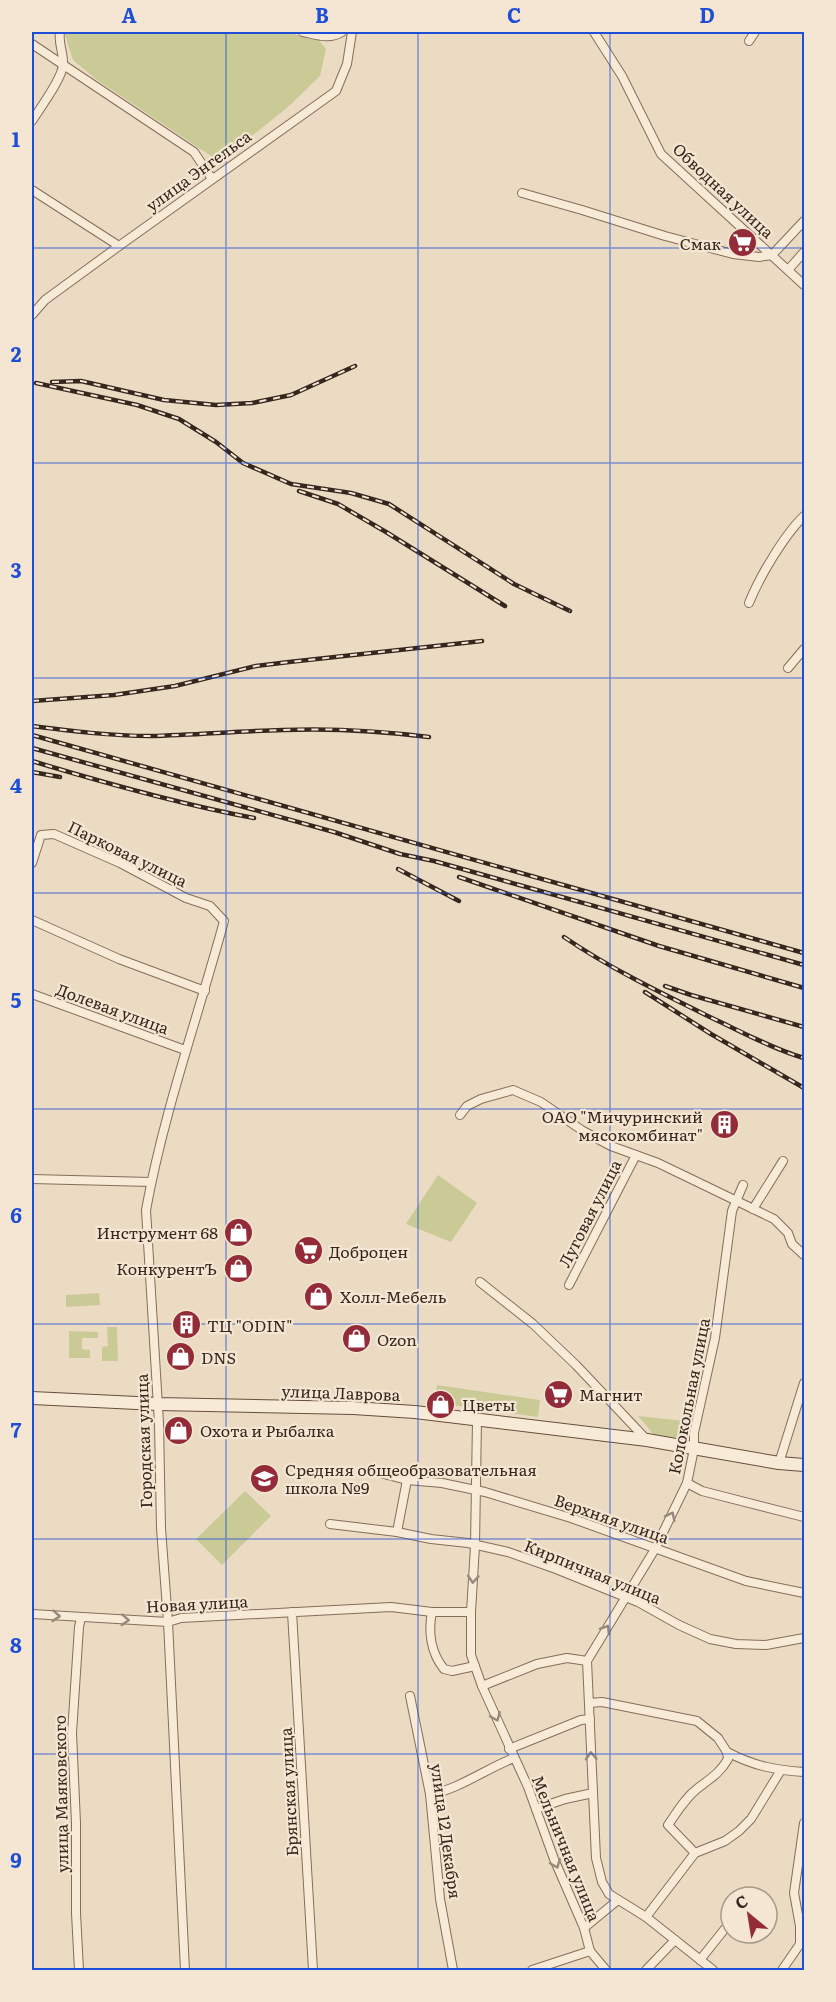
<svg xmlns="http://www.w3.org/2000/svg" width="836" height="2002" font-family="Literata,serif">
	<rect width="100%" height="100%" fill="#ecdbc3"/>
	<!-- green -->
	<g fill="#caca97">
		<polygon points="66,32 284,32 318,39 326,49 320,76 288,107 233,151 217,160 97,80 73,60 65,35"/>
		<polygon points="438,1175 477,1203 451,1242 406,1224"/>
		<polygon points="99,1293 100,1305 66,1307 66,1295"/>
		<polygon points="107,1327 117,1327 118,1361 102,1361 102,1347 108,1346"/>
		<polygon points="69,1331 98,1332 98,1338 82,1338 82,1349 90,1350 90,1358 69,1358"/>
		<polygon points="437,1385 540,1400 538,1417 452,1405 452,1401 435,1399"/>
		<polygon points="638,1416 694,1422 685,1438 655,1436"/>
		<polygon points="245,1491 271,1516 222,1565 196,1539"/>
	</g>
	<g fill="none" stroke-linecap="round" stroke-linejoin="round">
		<defs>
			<g id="street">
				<path d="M 303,32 C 317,35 329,40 342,32"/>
				<polyline points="594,32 622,76 661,154 804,285"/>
				<polyline points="749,41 755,32"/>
				<polyline points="32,44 194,152 212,179"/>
				<path d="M 32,121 C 40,108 62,79 63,65 C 64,54 58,43 60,32"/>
				<polyline points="32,190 119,246"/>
				<polyline points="522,193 582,210 665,236 733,254 759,257 772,255"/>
				<polyline points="772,255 804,221"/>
				<polyline points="788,270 804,252"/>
				<polyline points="32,315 45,300 119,246 336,91 347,64 352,32"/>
				<path d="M 749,603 C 759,578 784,535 804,516"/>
				<polyline points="788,668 804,649"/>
				<path d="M 32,863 L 41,835 L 54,834 L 120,863 L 186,898 L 210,906 L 224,921 C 198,1017 164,1111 146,1210 L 159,1423 L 161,1528 L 168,1622 L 185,1970"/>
				<polyline points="32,920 119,959 205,991"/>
				<polyline points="32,994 185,1050"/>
				<polyline points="460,1115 467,1106 481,1099 513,1090 541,1102 583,1131 611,1146 658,1163 774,1219 788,1233 792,1244 804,1255"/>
				<polyline points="32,1179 151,1182"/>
				<polyline points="753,1209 783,1161"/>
				<polyline points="480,1282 533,1324 576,1365 647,1440"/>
				<polyline points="569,1285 636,1155"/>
				<polyline points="477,1420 475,1546 471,1612 471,1655 482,1686 528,1787 554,1859 584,1928 590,1951 606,1970"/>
				<polyline points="779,1463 804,1383"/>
				<polyline points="372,1471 407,1480 442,1483 485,1492 571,1518 746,1581 804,1593"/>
				<polyline points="687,1483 702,1491 804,1517"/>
				<polyline points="330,1524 397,1532 431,1539 468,1543 508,1552 556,1569 638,1602 679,1625 710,1639 736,1644 766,1645 804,1638"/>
				<polyline points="397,1532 407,1480"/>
				<polyline points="292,1612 313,1970"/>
				<path d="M 432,1612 C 428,1632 431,1653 444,1669 L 452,1671 L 475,1666"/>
				<polyline points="32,1614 168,1622 181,1618 391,1607 432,1612 471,1612"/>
				<polyline points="482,1686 537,1664 567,1658 587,1661"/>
				<polyline points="410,1696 430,1794 440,1899 453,1970"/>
				<path d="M 589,1703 L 602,1702 L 697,1721 L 718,1738 L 727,1752 L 728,1759 C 720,1773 711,1778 698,1788 C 685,1798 677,1812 668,1825 L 695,1853"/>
				<polyline points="509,1749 581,1720 590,1719"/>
				<path d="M 727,1752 C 754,1766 775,1770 804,1772"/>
				<path d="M 430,1794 C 456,1791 487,1768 514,1758"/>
				<polyline points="536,1809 565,1799 593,1793"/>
				<polyline points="646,1917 695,1853 725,1841 739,1831 751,1819 781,1770"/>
				<polyline points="584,1928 618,1900"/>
				<polyline points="700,1960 731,1921"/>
				<polyline points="79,1970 76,1913 76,1823 72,1733 79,1627 81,1618"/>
				<polyline points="532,1970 590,1951"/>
				<polyline points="646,1970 675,1940"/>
				<polyline points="713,1970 646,1917 609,1894 602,1882 596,1858 587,1661 655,1549 687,1483 694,1449 694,1433 715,1338 732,1211 743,1185"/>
				<polyline points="782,1970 800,1944 800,1926 794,1893 804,1823"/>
			</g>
			<polyline id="secondary" points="32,1398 158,1404 353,1408 415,1412 647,1440 779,1463 804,1465"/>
		</defs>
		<!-- street casing -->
		<use href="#street" stroke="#866d5a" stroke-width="10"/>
		<!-- secondary casing -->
		<use href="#secondary" stroke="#684e3d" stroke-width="14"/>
		<!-- street -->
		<use href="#street" stroke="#f7ead6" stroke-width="8"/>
		<!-- secondary -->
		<use href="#secondary" stroke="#f7ead6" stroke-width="12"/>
		<defs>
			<g id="rail">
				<polyline points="52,382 81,381 164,400 216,405 252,403 291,395 355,366"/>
				<polyline points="36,383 137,405 179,419 216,442 243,463 291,484 351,493 389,504 514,584 570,611"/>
				<polyline points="299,491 338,504 386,532 505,606"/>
				<polyline points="32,701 114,695 175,686 256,666 289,662 482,641"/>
				<path d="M 32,726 C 71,731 110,736 150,736 C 195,735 239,731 283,730 C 332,728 381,731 429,737"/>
				<polyline points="32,735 804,953"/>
				<polyline points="32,748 334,832 400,854 434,861 804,965"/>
				<path d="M 32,761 C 105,783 179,804 254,818"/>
				<polyline points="32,772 60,777"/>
				<polyline points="398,869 459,901"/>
				<polyline points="459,877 659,946 804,988"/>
				<path d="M 564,937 C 611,969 661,993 712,1018 C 742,1032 773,1049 804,1058"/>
				<polyline points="665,986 691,995 804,1027"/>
				<polyline points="645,992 711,1034 804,1088"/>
			</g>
		</defs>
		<!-- rail casing -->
		<use href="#rail" stroke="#36271e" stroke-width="4.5"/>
		<!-- rail -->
		<use href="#rail" stroke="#f4e6d2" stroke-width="2" stroke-dasharray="7" stroke-linecap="butt"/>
	</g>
	<!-- one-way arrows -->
	<defs><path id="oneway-chevron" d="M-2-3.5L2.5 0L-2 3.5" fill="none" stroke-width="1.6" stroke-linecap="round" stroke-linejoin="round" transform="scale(1.5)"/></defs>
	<g stroke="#96887a">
		<use href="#oneway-chevron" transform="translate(671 1516) rotate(-64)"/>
		<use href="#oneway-chevron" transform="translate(473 1579) rotate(94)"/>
		<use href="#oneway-chevron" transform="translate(56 1616) rotate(4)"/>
		<use href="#oneway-chevron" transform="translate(125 1620) rotate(3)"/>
		<use href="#oneway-chevron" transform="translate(606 1629) rotate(-59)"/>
		<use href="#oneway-chevron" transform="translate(496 1717) rotate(67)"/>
		<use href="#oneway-chevron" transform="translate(591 1756) rotate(-93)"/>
		<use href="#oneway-chevron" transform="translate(556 1864) rotate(68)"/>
	</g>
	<!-- grid -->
	<path fill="none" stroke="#1d4ed8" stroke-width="1.5" stroke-opacity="0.55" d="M 226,32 L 226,1970M 418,32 L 418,1970M 610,32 L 610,1970M 32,248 L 804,248M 32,463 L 804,463M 32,678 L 804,678M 32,893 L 804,893M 32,1109 L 804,1109M 32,1324 L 804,1324M 32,1539 L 804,1539M 32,1754 L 804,1754"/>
	<!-- icons -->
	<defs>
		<symbol id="supermarket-disc" viewBox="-11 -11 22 22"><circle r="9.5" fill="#932c38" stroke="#f4e6d2"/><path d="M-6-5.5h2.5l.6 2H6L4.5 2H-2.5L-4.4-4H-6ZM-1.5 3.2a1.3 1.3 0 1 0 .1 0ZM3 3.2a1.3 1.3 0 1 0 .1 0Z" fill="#fff"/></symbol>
		<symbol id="building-disc" viewBox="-11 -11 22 22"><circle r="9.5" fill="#932c38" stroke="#f4e6d2"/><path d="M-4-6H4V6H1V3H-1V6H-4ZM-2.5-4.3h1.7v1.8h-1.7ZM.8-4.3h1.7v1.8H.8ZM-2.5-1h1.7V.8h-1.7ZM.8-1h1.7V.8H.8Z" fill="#fff"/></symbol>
		<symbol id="shop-disc" viewBox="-11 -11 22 22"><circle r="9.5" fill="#932c38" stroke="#f4e6d2"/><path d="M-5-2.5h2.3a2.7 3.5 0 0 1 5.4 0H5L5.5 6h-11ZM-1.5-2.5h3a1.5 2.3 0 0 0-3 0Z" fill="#fff"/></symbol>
		<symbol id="school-disc" viewBox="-11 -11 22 22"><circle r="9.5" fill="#932c38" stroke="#f4e6d2"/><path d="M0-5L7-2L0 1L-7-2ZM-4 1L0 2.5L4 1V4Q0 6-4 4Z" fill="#fff"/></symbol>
	</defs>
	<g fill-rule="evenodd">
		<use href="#supermarket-disc" x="726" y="226" width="33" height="33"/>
		<use href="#building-disc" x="708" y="1108" width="33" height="33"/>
		<use href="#shop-disc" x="222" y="1216" width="33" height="33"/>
		<use href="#supermarket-disc" x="292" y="1234" width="33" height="33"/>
		<use href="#shop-disc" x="222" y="1252" width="33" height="33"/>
		<use href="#shop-disc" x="302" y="1280" width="33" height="33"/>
		<use href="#building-disc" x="170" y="1308" width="33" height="33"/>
		<use href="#shop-disc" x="340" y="1322" width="33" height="33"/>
		<use href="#shop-disc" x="164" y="1340" width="33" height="33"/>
		<use href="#supermarket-disc" x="542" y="1378" width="33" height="33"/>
		<use href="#shop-disc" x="424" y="1388" width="33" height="33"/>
		<use href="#shop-disc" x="162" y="1414" width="33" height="33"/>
		<use href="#school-disc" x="248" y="1462" width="33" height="33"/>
	</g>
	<g text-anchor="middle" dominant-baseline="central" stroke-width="4.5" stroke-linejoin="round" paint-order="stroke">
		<!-- street labels -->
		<g font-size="16" fill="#36271e" stroke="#f4e6d2">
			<text transform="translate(198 170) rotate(-36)">улица Энгельса</text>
			<text transform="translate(724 190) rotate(43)">Обводная улица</text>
			<text transform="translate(128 853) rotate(26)">Парковая улица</text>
			<text transform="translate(113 1008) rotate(20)">Долевая улица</text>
			<text transform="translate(589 1213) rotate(-63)">Луговая улица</text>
			<text transform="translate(341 1392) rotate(2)">улица Лаврова</text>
			<text transform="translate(688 1396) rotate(-79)">Колокольная улица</text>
			<text transform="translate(143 1441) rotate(-92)">Городская улица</text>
			<text transform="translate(612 1518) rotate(19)">Верхняя улица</text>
			<text transform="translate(593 1571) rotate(22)">Кирпичная улица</text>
			<text transform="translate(197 1603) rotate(-3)">Новая улица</text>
			<text transform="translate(288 1792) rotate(-93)">Брянская улица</text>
			<text transform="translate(60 1794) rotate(-91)">улица Маяковского</text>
			<text transform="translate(447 1831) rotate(82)">улица 12 Декабря</text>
			<text transform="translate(567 1848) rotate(68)">Мельничная улица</text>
		</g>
		<!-- poi labels -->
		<g font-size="16" fill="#36271e" stroke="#f4e6d2" text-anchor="start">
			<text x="721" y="243" text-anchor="end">Смак</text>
			<text x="703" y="1116" text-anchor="end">ОАО "Мичуринский<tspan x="703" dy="18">мясокомбинат"</tspan></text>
			<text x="218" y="1232" text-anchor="end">Инструмент 68</text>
			<text x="329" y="1251">Доброцен</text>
			<text x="217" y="1268" text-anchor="end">КонкурентЪ</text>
			<text x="340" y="1296">Холл-Мебель</text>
			<text x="207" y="1325">ТЦ "ODIN"</text>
			<text x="377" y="1339">Ozon</text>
			<text x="201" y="1357">DNS</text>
			<text x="579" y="1394">Магнит</text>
			<text x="462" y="1404">Цветы</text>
			<text x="200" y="1430">Охота и Рыбалка</text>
			<text x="285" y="1469">Средняя общеобразовательная<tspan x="285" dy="18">школа №9</tspan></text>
		</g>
	</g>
	<!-- border -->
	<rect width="836" height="2002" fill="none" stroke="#f4e6d2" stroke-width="66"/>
	<!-- north arrow -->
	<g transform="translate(749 1915) rotate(330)"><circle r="28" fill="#f4e6d2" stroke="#a89a8a" stroke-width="1.5"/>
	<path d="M0-4.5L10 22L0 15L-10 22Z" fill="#932c38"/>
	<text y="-9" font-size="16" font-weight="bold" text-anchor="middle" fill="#36271e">С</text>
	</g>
	<rect x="33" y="33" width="770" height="1936" fill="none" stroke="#1d4ed8" stroke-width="2"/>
	<g font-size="20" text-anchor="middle" font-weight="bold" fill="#1d4ed8">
		<text x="129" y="23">A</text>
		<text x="322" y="23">B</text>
		<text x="514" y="23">C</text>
		<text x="707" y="23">D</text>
		<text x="16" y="147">1</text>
		<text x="16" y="362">2</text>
		<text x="16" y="578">3</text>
		<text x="16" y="793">4</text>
		<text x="16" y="1008">5</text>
		<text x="16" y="1223">6</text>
		<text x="16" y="1438">7</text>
		<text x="16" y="1653">8</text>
		<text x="16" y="1868">9</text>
	</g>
</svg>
